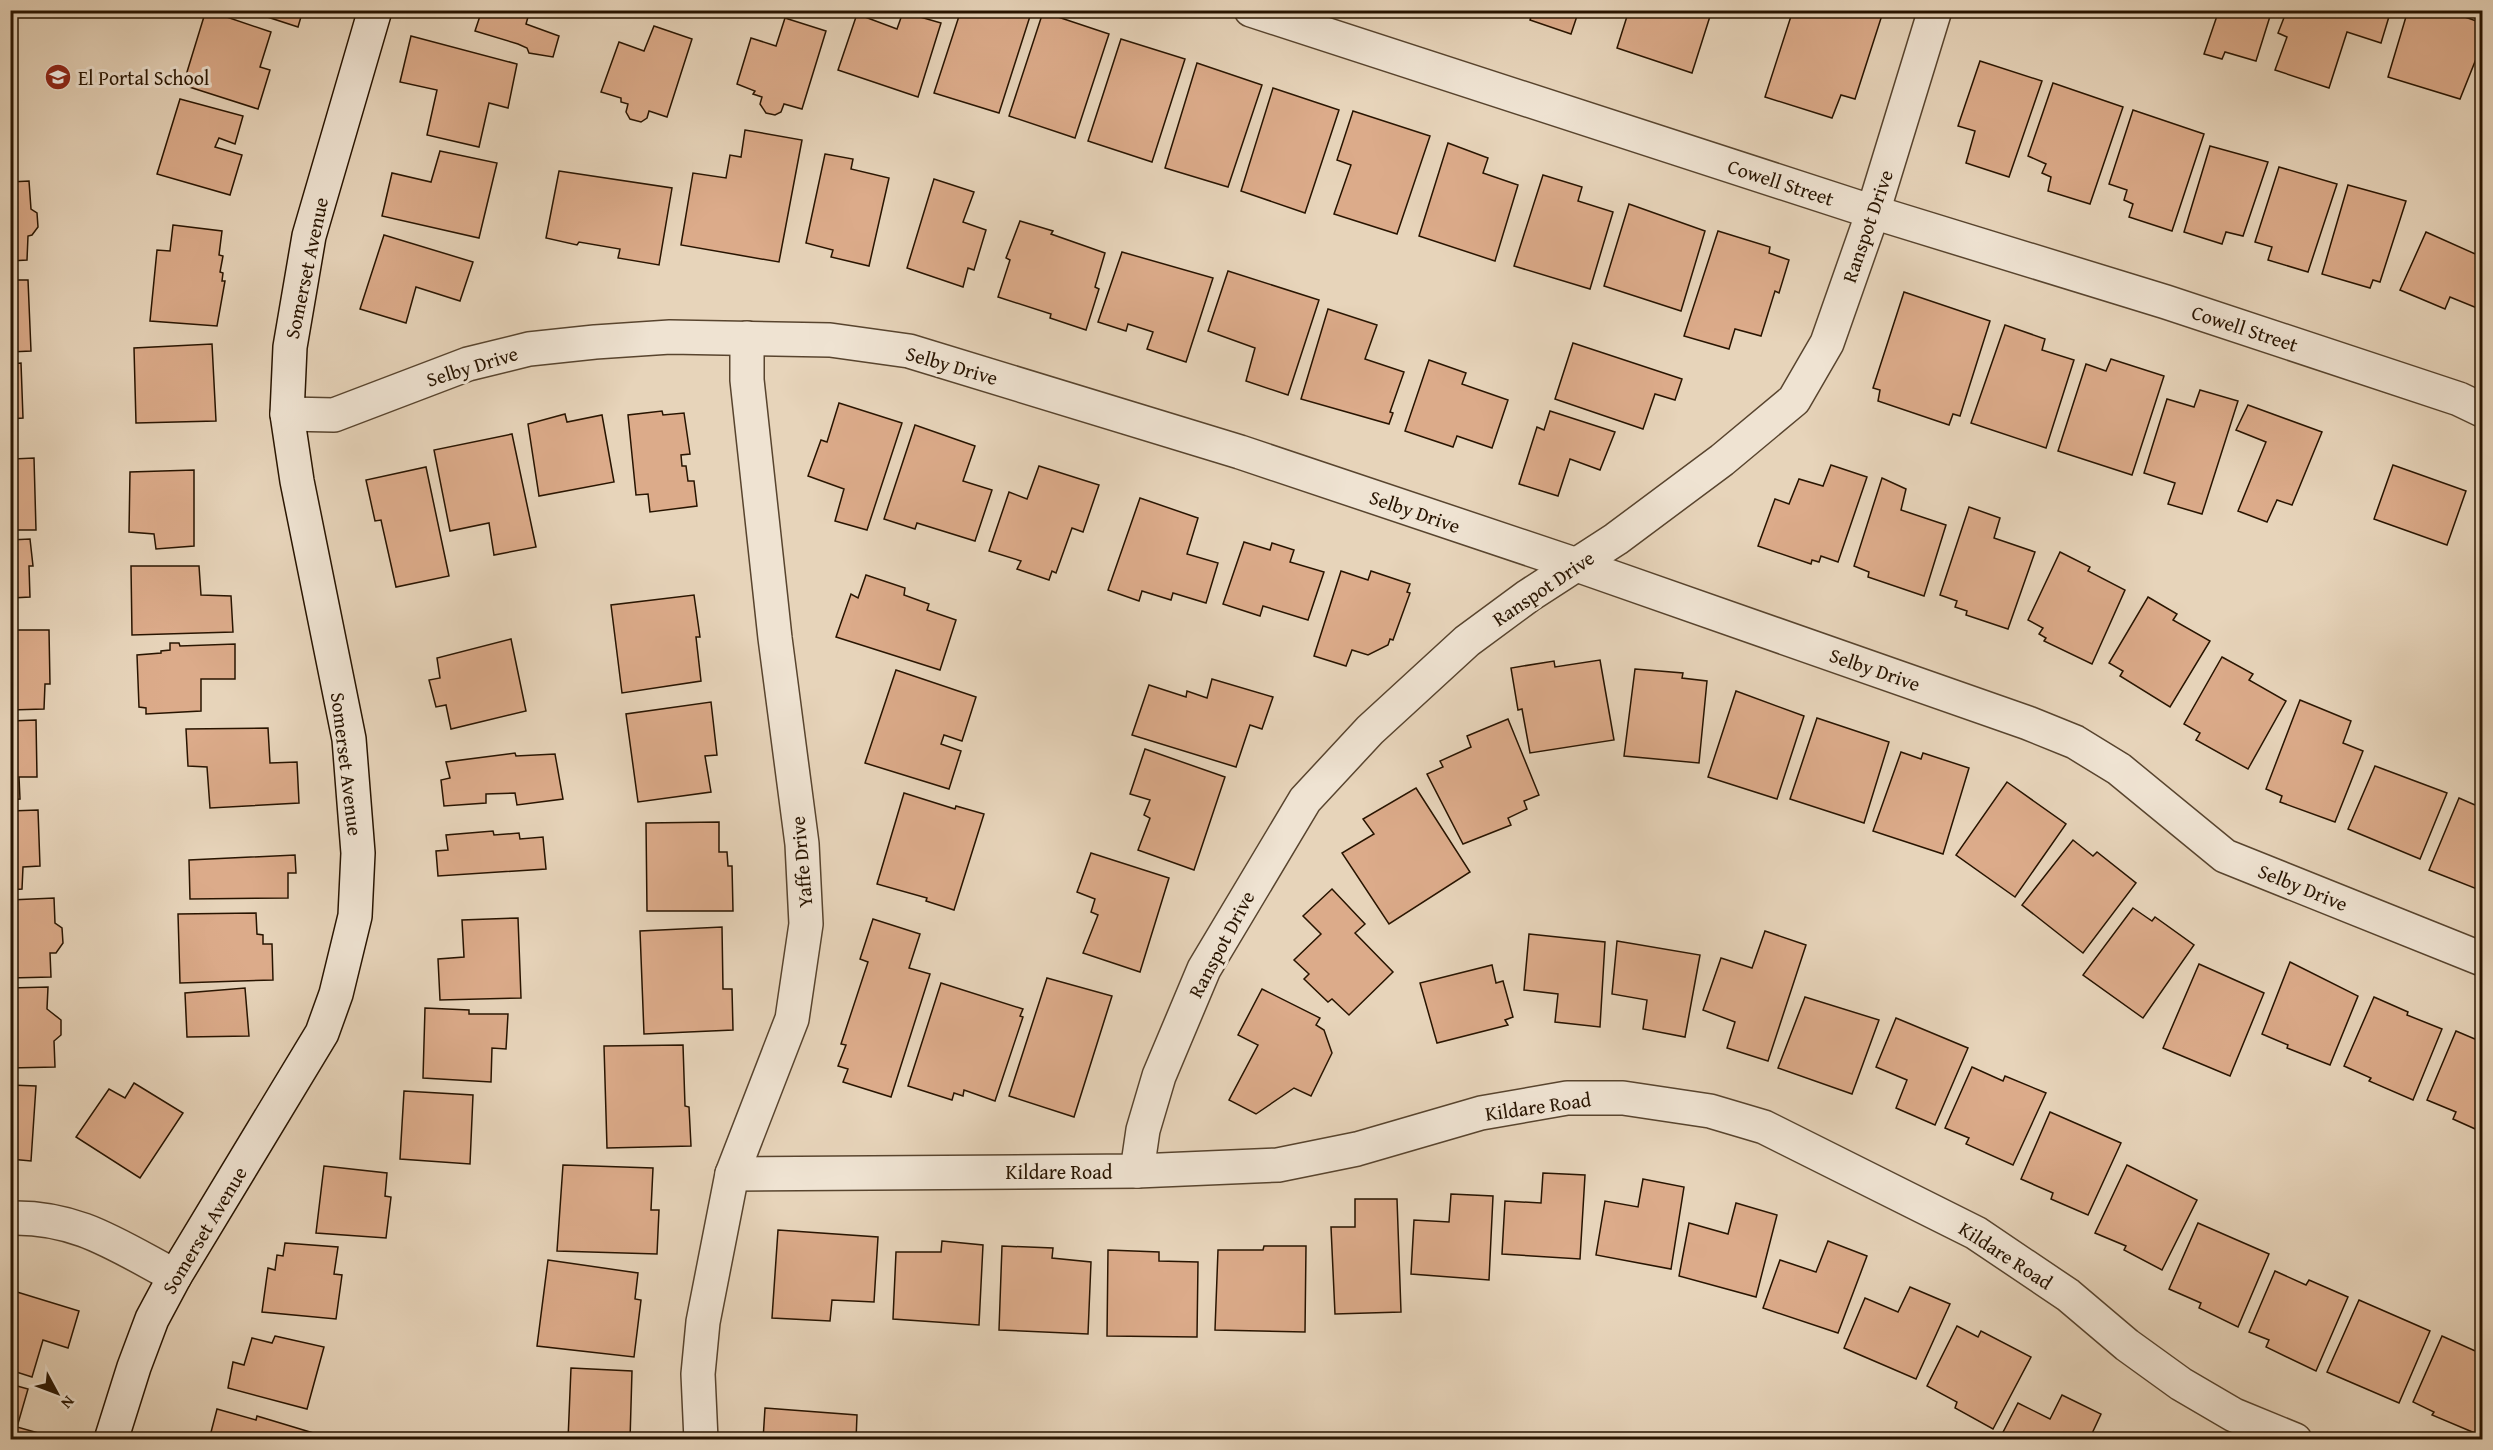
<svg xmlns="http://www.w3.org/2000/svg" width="2493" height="1450" font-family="'Gentium Book Plus',serif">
	<rect width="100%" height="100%" fill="#e7d4ba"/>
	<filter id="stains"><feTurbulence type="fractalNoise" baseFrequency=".00333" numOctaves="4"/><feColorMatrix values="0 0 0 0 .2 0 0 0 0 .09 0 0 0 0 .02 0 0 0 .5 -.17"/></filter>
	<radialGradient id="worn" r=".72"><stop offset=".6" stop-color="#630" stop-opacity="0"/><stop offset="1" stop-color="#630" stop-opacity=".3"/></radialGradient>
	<!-- building -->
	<g fill="#dcab8a" stroke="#281400" stroke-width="1.5">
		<polygon points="206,10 271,32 260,67 270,70 258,109 183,85"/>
		<polygon points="246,10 303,10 298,27"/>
		<polygon points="530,10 526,24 559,36 553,57 529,53 527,48 518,44 475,31 481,13 473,10"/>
		<polygon points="961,10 1032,10 999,113 934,93"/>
		<polygon points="1533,10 1579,10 1571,34 1530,20"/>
		<polygon points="1629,10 1712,10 1692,73 1617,48"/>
		<polygon points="1793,10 1883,12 1855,99 1841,95 1832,118 1765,97"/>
		<polygon points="2175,10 2193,10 2190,15"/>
		<polygon points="2219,10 2272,10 2256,61 2225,52 2222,59 2204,54"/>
		<polygon points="2287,10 2391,10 2381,43 2347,32 2329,88 2275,70 2287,37 2278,33"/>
		<polygon points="2408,10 2445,10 2482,23 2482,44 2460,99 2388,77"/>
		<polygon points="903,12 941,23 918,97 838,70 857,14 897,29"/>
		<polygon points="1043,12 1109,34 1075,138 1009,116"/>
		<polygon points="785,18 826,31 802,109 784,104 781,112 775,115 766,113 760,104 762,97 753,94 755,91 737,84 751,38 776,46"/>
		<polygon points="654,26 692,39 667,117 649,111 647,118 641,122 630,119 626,112 628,104 621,102 621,98 601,92 619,42 644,51"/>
		<polygon points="411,36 517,64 508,108 489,103 479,147 427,135 437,90 400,82"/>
		<polygon points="1121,39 1185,59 1152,162 1088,141"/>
		<polygon points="1980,61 2042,81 2009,177 1966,163 1975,131 1958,126"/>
		<polygon points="1197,63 1262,85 1228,187 1165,168"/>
		<polygon points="2053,83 2123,107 2090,204 2048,191 2051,177 2042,173 2046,164 2028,156"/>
		<polygon points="1273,88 1339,110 1305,213 1241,191"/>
		<polygon points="180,99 243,116 235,144 219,138 215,147 242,155 230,195 157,174"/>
		<polygon points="2133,110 2204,134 2172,231 2129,217 2133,204 2124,200 2127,190 2109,184"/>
		<polygon points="1353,111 1430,136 1397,234 1334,214 1351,165 1337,160"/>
		<polygon points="745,130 802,140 779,262 681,245 693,173 726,178 730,155 741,157"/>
		<polygon points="1448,143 1488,158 1483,173 1518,185 1495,261 1419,236"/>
		<polygon points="2210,146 2268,162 2243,236 2226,232 2222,244 2184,232"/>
		<polygon points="440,151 497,163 479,238 382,216 392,173 431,182"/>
		<polygon points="825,154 853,159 851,169 889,178 869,266 831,257 833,250 806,243"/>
		<polygon points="2279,167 2337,184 2308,272 2268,260 2272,247 2255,242"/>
		<polygon points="559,171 672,188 659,265 618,258 620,249 579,242 577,245 546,238"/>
		<polygon points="1543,175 1582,187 1578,201 1613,212 1590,289 1514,266"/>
		<polygon points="934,179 974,192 963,222 986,230 974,270 968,268 963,287 907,268"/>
		<polygon points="29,181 31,209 37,213 38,227 32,235 28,236 27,260 10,261 10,182"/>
		<polygon points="2348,185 2406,201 2380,282 2373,280 2370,288 2322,274"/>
		<polygon points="1629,204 1705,231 1681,311 1604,286"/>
		<polygon points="1020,221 1053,231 1051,234 1105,253 1095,287 1099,289 1086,330 1050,318 1051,314 998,297 1010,260 1006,258"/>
		<polygon points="173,225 222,231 219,255 223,256 220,272 223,273 222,281 225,281 217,326 150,321 157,250 170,251"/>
		<polygon points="1718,231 1770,247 1769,253 1789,260 1779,293 1775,291 1761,336 1735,329 1729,349 1684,336"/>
		<polygon points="2426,232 2482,257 2482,297 2477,308 2450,297 2445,309 2400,290"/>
		<polygon points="384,235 473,262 460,301 416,287 406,323 360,309"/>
		<polygon points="1122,252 1213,278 1186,362 1147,349 1153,332 1128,324 1126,331 1098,322"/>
		<polygon points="1228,271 1319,300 1288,395 1246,381 1255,348 1208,331"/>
		<polygon points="10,280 28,280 31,351 10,352"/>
		<polygon points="1904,292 1990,321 1960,416 1953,414 1949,425 1878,401 1880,390 1873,388"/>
		<polygon points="1328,309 1377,325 1365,359 1404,372 1390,412 1393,413 1389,424 1301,399"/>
		<polygon points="2005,325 2045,339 2042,350 2074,360 2046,448 1971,423"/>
		<polygon points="1573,343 1682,379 1675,400 1655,394 1643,429 1555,399"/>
		<polygon points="212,344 216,421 136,423 134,348"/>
		<polygon points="2111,359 2164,376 2132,475 2058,451 2086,364 2106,371"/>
		<polygon points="1429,360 1466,373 1462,384 1508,400 1492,448 1457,436 1453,447 1405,431"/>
		<polygon points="21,363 23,418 10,419 10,364"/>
		<polygon points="2200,390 2238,401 2202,514 2168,504 2175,483 2144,473 2167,399 2194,407"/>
		<polygon points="839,403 902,423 867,530 835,521 844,489 808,476 821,440 827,442"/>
		<polygon points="2248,405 2322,432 2292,505 2277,500 2267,522 2238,511 2266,442 2236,430"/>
		<polygon points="662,411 663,415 684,413 690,454 681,455 682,466 686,466 688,481 694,481 697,506 650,512 648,494 636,495 628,415"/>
		<polygon points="1550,411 1615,432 1600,470 1570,459 1558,496 1519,484 1537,427 1544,430"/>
		<polygon points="565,414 567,422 602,415 614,482 539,496 528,424"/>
		<polygon points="915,425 975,446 963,481 992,490 975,541 917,523 915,529 884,519"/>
		<polygon points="512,434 536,547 494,555 489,523 450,531 434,450"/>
		<polygon points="10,452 13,452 13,459 34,458 36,530 10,530"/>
		<polygon points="1831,465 1867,477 1838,562 1821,556 1819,562 1812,560 1811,564 1758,546 1775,499 1789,504 1799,479 1823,486"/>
		<polygon points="2393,465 2466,491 2447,545 2374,519"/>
		<polygon points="1039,466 1099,485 1083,532 1072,528 1056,573 1052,571 1049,580 1017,569 1021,561 989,551 1009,492 1027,499"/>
		<polygon points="426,467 449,576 396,587 381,520 375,521 366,480"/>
		<polygon points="194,470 194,546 156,549 154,534 129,532 130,472"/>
		<polygon points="1882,478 1906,489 1901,510 1946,525 1924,596 1868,577 1869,572 1854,566"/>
		<polygon points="1140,498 1198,518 1187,554 1218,563 1206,603 1173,593 1171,600 1142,591 1139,601 1108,590"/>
		<polygon points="1969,507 2000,518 1994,538 2035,552 2008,629 1966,615 1967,611 1955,607 1957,601 1940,595"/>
		<polygon points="30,539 33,566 29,566 30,597 12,598 13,620 10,620 10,540"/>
		<polygon points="1244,542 1270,550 1272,543 1294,550 1290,562 1324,572 1308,620 1263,606 1260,616 1223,604"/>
		<polygon points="2060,552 2090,567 2088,571 2125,590 2092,664 2044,641 2046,638 2039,634 2043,628 2028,620"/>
		<polygon points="131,566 199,566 201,595 231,596 233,632 132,635"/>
		<polygon points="1341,571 1368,580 1371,571 1410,584 1407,592 1410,593 1393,640 1390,639 1388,645 1368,655 1352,650 1346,666 1314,656"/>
		<polygon points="866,575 905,588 904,595 929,604 927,610 956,620 940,670 836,637 851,594 858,598"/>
		<polygon points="694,595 700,637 696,637 701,681 622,693 611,605"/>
		<polygon points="2148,597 2177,614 2173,620 2210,641 2170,707 2120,676 2123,671 2109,663"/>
		<polygon points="10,630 49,630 50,684 45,684 44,709 10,710"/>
		<polygon points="511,639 526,711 451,729 446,705 436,707 429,680 440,678 437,658"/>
		<polygon points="170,643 179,643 180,646 235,644 235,679 201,679 201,711 146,714 146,708 139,707 137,655 161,653 161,651 170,650"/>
		<polygon points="2222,657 2253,674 2249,680 2286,701 2248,769 2196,740 2200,733 2184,724"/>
		<polygon points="1600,660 1614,740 1530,753 1522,709 1518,710 1511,668 1554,661 1555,667"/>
		<polygon points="1635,669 1683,673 1682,678 1707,681 1699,763 1624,756"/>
		<polygon points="896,670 976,697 962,741 944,735 941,744 961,751 949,789 865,763"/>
		<polygon points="1212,679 1273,697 1262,729 1250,725 1236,767 1132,735 1149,685 1186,697 1187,691 1207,698"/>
		<polygon points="1736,691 1804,716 1777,799 1708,777"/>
		<polygon points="2300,700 2351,721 2343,743 2363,751 2335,822 2280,802 2282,796 2266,789"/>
		<polygon points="711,702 717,755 705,756 711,792 638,802 626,714"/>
		<polygon points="1817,718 1889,742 1864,823 1790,799"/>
		<polygon points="1508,719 1539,795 1524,801 1527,809 1508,818 1511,825 1463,844 1427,774 1443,767 1440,761 1471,747 1467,736"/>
		<polygon points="36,720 37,777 19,777 20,799 10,800 10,721"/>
		<polygon points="268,728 270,763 297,762 299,803 210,808 207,767 188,766 186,729"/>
		<polygon points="1145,749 1225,777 1194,870 1138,850 1150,818 1144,815 1150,800 1130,794"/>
		<polygon points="1901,752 1921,759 1923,753 1969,768 1943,854 1873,831"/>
		<polygon points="515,753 516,756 555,754 563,799 517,805 515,793 486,794 486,803 444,806 441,780 450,778 446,762"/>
		<polygon points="2375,766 2447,793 2420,859 2348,829"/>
		<polygon points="2007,782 2066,824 2015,897 1956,855"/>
		<polygon points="1416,788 1470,872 1389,924 1342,853 1374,834 1363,819"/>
		<polygon points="904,793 955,809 956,806 984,814 954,910 926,901 927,898 877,884"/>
		<polygon points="2459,798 2482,808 2482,891 2429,870"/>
		<polygon points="38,810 40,866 23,867 22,889 10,890 10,811"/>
		<polygon points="719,822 719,852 727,852 728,866 732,866 733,911 647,911 646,823"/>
		<polygon points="493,831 494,835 519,833 520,839 543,837 546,869 438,876 436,851 448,850 446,835"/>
		<polygon points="2073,840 2093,856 2097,852 2136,883 2083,953 2022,905"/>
		<polygon points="1091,853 1169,878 1140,972 1083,953 1098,915 1091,912 1095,899 1077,892"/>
		<polygon points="295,855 296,873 288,873 288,898 190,899 189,860"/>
		<polygon points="1332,889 1365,924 1355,933 1393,972 1349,1015 1332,999 1328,1002 1304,979 1309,974 1294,960 1321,934 1303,916"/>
		<polygon points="54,898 55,923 62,928 63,943 56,953 50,953 51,977 10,978 10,900"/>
		<polygon points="2133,908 2152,921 2155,917 2194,945 2143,1018 2083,975"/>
		<polygon points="256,913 257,934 263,935 263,944 272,944 273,980 180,983 178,914"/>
		<polygon points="518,918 521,998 440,1000 438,959 464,957 462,920"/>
		<polygon points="873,919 920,934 909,968 930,974 891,1097 843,1082 848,1069 838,1066 846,1045 841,1044 868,962 860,959"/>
		<polygon points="722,927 723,989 732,989 733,1030 644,1034 640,931"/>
		<polygon points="1765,931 1806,945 1768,1061 1727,1048 1735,1022 1703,1010 1721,958 1752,968"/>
		<polygon points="1529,934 1605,942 1600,1027 1555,1022 1558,994 1524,990"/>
		<polygon points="1617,941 1700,955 1685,1037 1643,1029 1647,1000 1612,994"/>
		<polygon points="2290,962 2358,996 2330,1065 2287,1048 2288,1045 2262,1034"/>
		<polygon points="2199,964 2264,993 2230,1076 2163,1048"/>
		<polygon points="1492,965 1496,983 1503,981 1513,1017 1505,1020 1508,1025 1437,1043 1420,983"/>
		<polygon points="1047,978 1112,996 1074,1117 1009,1096"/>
		<polygon points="941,983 1023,1009 1020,1016 1023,1017 995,1101 964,1090 963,1096 954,1093 952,1100 908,1086"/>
		<polygon points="48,987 47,1009 61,1020 61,1035 54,1041 55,1067 10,1068 10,988"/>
		<polygon points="245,988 249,1036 187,1037 185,993"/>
		<polygon points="1262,989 1320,1018 1316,1025 1324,1030 1332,1053 1311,1096 1294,1088 1256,1114 1229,1100 1258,1045 1238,1035"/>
		<polygon points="1805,997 1879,1020 1852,1094 1778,1068"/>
		<polygon points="2374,997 2408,1012 2407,1015 2442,1029 2413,1100 2369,1081 2371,1078 2344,1066"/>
		<polygon points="425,1008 469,1010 469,1014 508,1014 506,1049 492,1048 491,1082 423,1078"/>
		<polygon points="1896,1018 1968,1048 1935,1125 1896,1108 1907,1080 1876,1067"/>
		<polygon points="2456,1031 2482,1042 2482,1132 2453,1119 2456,1112 2427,1100"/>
		<polygon points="683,1045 685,1106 689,1107 691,1146 607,1148 604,1046"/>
		<polygon points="1972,1067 2003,1081 2005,1076 2046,1093 2013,1165 1966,1144 1969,1138 1945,1128"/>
		<polygon points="134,1083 183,1113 140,1178 76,1137 109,1089 125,1098"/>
		<polygon points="10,1085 36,1086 31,1161 10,1159"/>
		<polygon points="404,1091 473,1095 470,1164 400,1159"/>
		<polygon points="2050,1112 2121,1143 2088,1215 2051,1199 2053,1193 2021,1179"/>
		<polygon points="563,1165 653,1168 651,1210 659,1210 657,1254 557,1251"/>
		<polygon points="2127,1165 2197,1200 2162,1270 2124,1250 2126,1246 2095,1233"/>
		<polygon points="324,1166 387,1173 385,1196 391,1197 386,1238 316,1233"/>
		<polygon points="1543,1173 1585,1175 1580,1259 1502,1254 1505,1201 1541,1203"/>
		<polygon points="1643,1179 1684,1187 1671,1269 1596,1255 1605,1201 1638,1207"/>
		<polygon points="1451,1194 1493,1196 1489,1280 1411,1274 1414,1220 1449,1222"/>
		<polygon points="1355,1199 1397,1199 1401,1312 1335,1314 1331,1227 1355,1227"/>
		<polygon points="1736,1203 1777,1215 1756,1297 1679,1276 1689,1223 1728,1234"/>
		<polygon points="2198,1223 2269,1254 2238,1327 2199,1308 2201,1303 2169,1289"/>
		<polygon points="778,1230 878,1237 874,1302 832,1300 830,1321 772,1318"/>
		<polygon points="942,1241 983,1245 979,1325 893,1319 896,1252 941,1252"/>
		<polygon points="1828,1241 1867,1256 1838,1333 1763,1308 1780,1260 1816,1272"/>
		<polygon points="285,1243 338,1247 334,1274 342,1275 336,1319 262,1312 268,1268 275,1270 277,1255 283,1256"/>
		<polygon points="1002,1246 1053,1248 1052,1258 1091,1262 1088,1334 999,1330"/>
		<polygon points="1264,1246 1306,1246 1305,1332 1215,1330 1218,1250 1263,1250"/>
		<polygon points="1108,1250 1159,1252 1159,1261 1198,1262 1197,1337 1107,1336"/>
		<polygon points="548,1260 638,1273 635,1299 641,1300 634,1357 537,1346"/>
		<polygon points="2275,1271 2306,1285 2309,1280 2348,1297 2316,1371 2266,1347 2269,1340 2249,1332"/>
		<polygon points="1910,1287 1950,1304 1916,1379 1844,1348 1865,1298 1898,1312"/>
		<polygon points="17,1292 79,1311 68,1348 43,1340 32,1377 10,1370 10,1311"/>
		<polygon points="2359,1300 2430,1331 2399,1403 2327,1372"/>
		<polygon points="1957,1326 1978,1337 1981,1331 2031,1357 1993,1429 1955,1408 1957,1402 1927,1386"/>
		<polygon points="275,1336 324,1347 307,1409 228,1388 233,1362 244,1365 252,1338 272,1343"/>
		<polygon points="2442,1336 2482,1354 2482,1436 2432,1415 2434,1412 2413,1402"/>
		<polygon points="571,1368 632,1371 630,1440 568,1440"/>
		<polygon points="10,1384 28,1389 17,1427 42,1434 40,1440 10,1440"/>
		<polygon points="2062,1395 2101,1414 2089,1440 1999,1440 2018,1403 2050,1419"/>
		<polygon points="765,1408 857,1415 856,1440 763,1440"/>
		<polygon points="217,1409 256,1420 257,1416 330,1438 209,1440"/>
	</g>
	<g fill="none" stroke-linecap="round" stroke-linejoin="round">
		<defs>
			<g id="street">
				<polyline points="1251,10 1873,212 2166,302 2459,399 2482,410"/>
				<polyline points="287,414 334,415 468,364 529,349 595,342 670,337 830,340 909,351 1240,452 1577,565 2028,723 2075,742 2119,769 2225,856 2482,959"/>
				<polyline points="1137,1171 1143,1130 1159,1076 1204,969 1305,800 1370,730 1467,641 1528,596 1616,539 1722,460 1794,400 1827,343 1873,212 1935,10"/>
				<polyline points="732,1174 1137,1171 1278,1165 1357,1149 1481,1113 1567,1098 1623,1098 1710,1111 1764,1127 1976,1233 2068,1295 2127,1345 2181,1384 2234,1415 2295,1440"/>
				<path d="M 10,1218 C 77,1216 118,1246 175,1276"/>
				<polyline points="701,1440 698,1374 703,1322 732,1174 792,1019 806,924 802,844 775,638 747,380 747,338"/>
			</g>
			<polyline id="secondary" points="111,1440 134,1367 152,1319 175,1276 322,1033 336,994 355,916 358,853 349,739 297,481 287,414 290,347 309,236 375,10"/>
		</defs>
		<!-- street casing -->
		<use href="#street" stroke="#58442e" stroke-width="36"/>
		<!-- secondary casing -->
		<use href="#secondary" stroke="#281400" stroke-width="36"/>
		<!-- street -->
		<use href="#street" stroke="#efe3d2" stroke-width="33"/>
		<!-- secondary -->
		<use href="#secondary" stroke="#efe3d2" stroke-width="33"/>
	</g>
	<!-- icons -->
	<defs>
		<symbol id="school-disc" viewBox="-11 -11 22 22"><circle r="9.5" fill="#8f2418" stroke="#efe3d2"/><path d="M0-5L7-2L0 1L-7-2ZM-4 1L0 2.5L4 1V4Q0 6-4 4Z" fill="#fff"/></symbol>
	</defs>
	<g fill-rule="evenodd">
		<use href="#school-disc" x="43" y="62" width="30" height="30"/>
	</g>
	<g text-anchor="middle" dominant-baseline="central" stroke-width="6" stroke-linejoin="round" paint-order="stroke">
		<!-- poi labels -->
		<g font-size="20" fill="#281400" stroke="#efe3d2" text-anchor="start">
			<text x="78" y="77">El Portal School</text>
		</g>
		<!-- street labels -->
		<g font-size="20" fill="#281400" stroke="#efe3d2">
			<text transform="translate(1781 182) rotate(18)">Cowell Street</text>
			<text transform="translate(1867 226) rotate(-71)">Ranspot Drive</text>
			<text transform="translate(306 268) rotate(-78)">Somerset Avenue</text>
			<text transform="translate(2245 328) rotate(18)">Cowell Street</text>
			<text transform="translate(952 365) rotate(16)">Selby Drive</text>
			<text transform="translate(472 366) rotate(-17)">Selby Drive</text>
			<text transform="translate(1415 511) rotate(19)">Selby Drive</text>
			<text transform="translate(1543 588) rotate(-34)">Ranspot Drive</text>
			<text transform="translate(1875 669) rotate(19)">Selby Drive</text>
			<text transform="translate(347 764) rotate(83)">Somerset Avenue</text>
			<text transform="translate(801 862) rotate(-95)">Yaffe Drive</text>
			<text transform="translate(2303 887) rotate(22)">Selby Drive</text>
			<text transform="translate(1221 944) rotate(-62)">Ranspot Drive</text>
			<text transform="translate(1538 1106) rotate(-8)">Kildare Road</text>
			<text x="1059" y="1171">Kildare Road</text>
			<text transform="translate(204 1230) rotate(-59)">Somerset Avenue</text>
			<text transform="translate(2006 1255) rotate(33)">Kildare Road</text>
		</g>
	</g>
	<!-- margin -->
	<rect width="2493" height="1450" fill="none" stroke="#e7d4ba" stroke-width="36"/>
	<rect x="12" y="12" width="2469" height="1426" fill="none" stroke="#281400" stroke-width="3"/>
	<rect x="18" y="18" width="2457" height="1414" fill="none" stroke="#281400" stroke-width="1.5"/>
	<!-- north arrow -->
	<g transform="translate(57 1393) rotate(131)" stroke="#efe3d2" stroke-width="4.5" paint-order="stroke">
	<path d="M0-4.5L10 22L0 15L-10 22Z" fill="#281400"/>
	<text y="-9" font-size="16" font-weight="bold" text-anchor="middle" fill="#281400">N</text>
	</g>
	<rect width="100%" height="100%" filter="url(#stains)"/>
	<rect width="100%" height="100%" fill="url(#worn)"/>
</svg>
